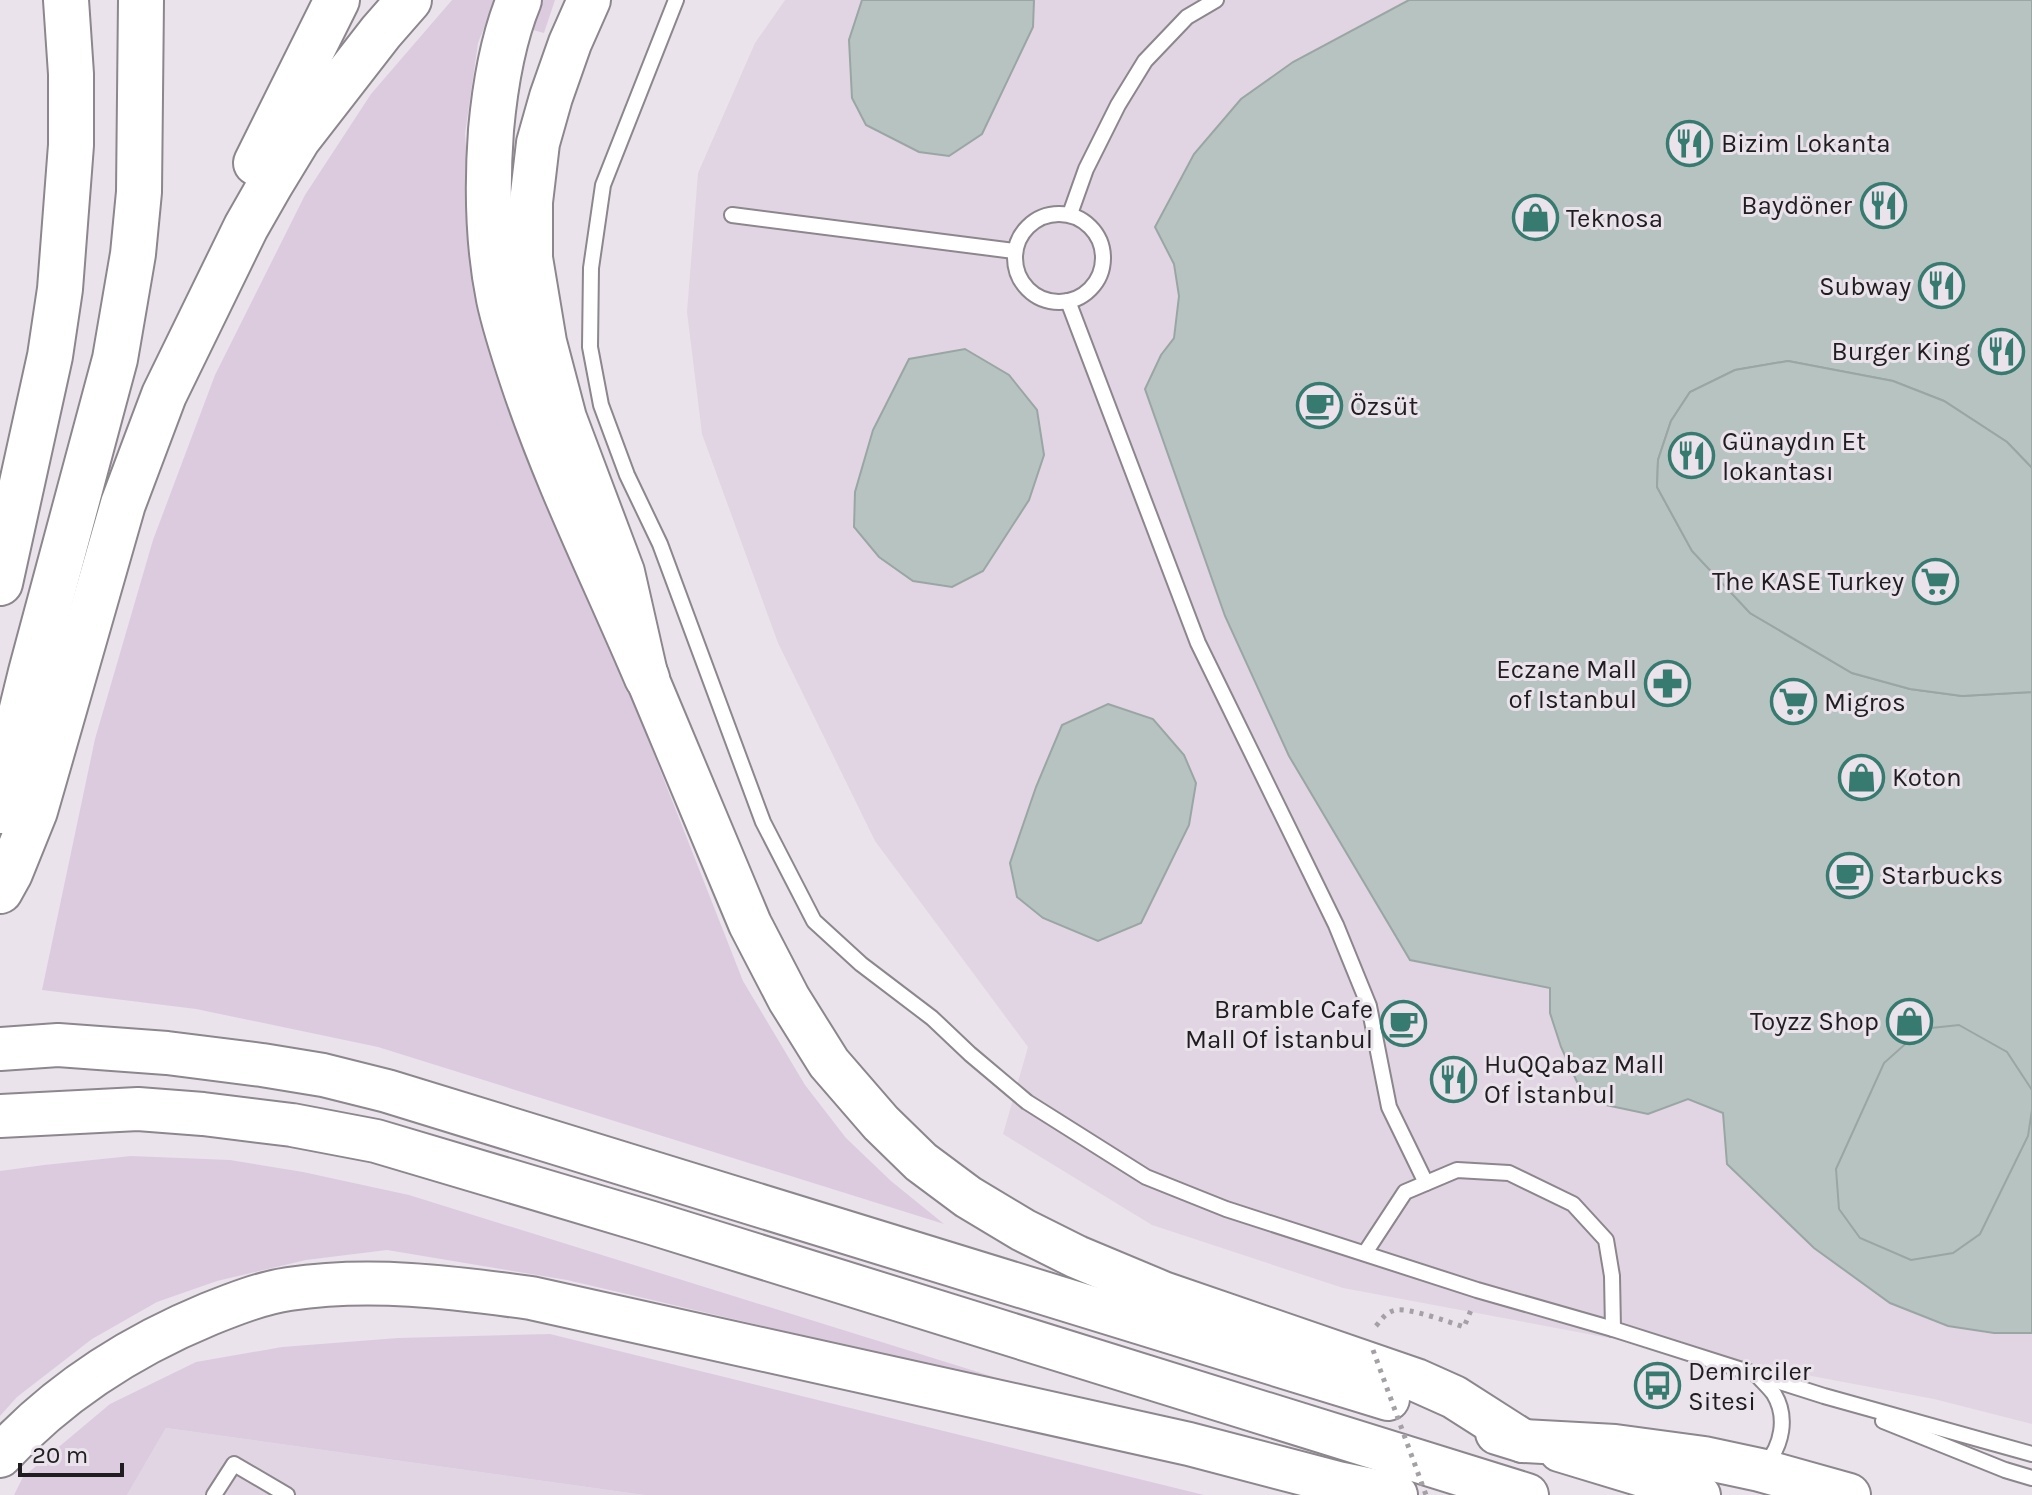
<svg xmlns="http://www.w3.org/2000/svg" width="2032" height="1495" font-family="Karla,sans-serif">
	<rect width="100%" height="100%" fill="#eae3eb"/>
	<!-- built -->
	<g fill="#e1d5e3">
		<polygon points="785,0 2032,0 2032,1424 1934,1399 1343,1288 1152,1225 1003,1134 1028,1047 875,841 778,643 702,434 687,312 698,173 755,43"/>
		<polygon points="166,1428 644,1495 127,1495"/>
	</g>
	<!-- green -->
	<g fill="#dccbdf">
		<polygon points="452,0 495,0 478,43 465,134 476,262 494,347 743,981 805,1085 846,1138 891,1181 944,1224 378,1047 196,1009 42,990 95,739 153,540 215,375 305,195 371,94"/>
		<polygon points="537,0 555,0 544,33 526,28"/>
		<polygon points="131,1156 230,1160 303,1172 409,1195 1039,1391 567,1280 387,1250 306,1260 217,1281 157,1302 92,1339 17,1397 0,1416 0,1171 44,1165"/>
		<polygon points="550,1334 1204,1495 644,1495 166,1428 127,1495 14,1495 23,1477 110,1404 196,1362 282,1347 398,1338"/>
	</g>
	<!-- building -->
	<g fill="#b7c3c0" stroke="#9aa6a3" stroke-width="2">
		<polygon points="862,0 1034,0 1033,27 982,134 949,156 919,152 866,125 852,98 849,40"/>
		<polygon points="1409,0 2032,0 2032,468 2007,442 1944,401 1893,381 1788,361 1735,370 1690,392 1671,421 1658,460 1657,487 1692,551 1750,613 1852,673 1910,689 1962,696 2032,692 2032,1333 1994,1333 1948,1326 1890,1303 1814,1248 1727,1164 1723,1113 1688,1099 1648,1114 1606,1105 1578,1084 1561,1047 1550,1013 1550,988 1410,960 1289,756 1225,616 1145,389 1161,355 1174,338 1179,296 1174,264 1155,227 1194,154 1241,99 1293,62"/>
		<polygon points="965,349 1009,375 1037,410 1044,455 1029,500 983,571 952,587 913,581 879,557 854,527 855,492 873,430 909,359"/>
		<polygon points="1788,361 1893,381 1944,401 2007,442 2032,468 2032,692 1962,696 1910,689 1852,673 1750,613 1692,551 1657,487 1658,460 1671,421 1690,392 1735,370"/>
		<polygon points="1108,704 1153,719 1184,755 1196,783 1189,825 1141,923 1098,941 1043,918 1017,897 1010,863 1036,787 1062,725"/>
		<polygon points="1959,1025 2007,1052 2032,1090 2032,1110 2028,1136 1980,1234 1953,1253 1911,1260 1860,1238 1839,1209 1836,1169 1884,1063 1922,1029"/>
	</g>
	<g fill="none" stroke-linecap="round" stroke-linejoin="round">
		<defs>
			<g id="service">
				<polyline points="676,0 603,185 591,268 590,347 601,405 627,475 660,544 763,822 814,921 861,964 932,1018 970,1054 1027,1102 1146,1177 1226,1209 1477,1290 1613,1329 1824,1396 2032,1454"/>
				<circle cx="1059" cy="258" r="44"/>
				<polyline points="1070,214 1086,169 1118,105 1145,61 1187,17 1216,0"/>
				<polyline points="732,215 1014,251"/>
				<polyline points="1068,301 1198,643 1336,925 1369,1006 1389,1107 1426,1183"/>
				<polyline points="1365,1253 1405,1192 1457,1170 1509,1173 1573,1204 1606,1240 1612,1276 1613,1329"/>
				<path d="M 1757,1375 C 1762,1381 1769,1387 1774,1394 C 1788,1417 1782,1446 1765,1465"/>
				<polyline points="1883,1421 2005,1470 2032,1478"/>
				<polyline points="214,1495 234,1464 287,1495"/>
			</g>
			<polyline id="secondary" points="1559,1452 1701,1495"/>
			<g id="primary">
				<polyline points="589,0 570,43 551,97 538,143 531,202 531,258 545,342 565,418 623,572 647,678 750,924 789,999 829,1063 881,1123 921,1162 968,1197 1023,1230 1077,1257 1163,1293 1416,1380 1454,1397 1523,1441"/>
				<polyline points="0,1049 58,1045 167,1053 262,1065 323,1075 387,1091 1388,1399"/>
				<polyline points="0,1116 138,1109 203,1114 292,1125 376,1141 652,1223 1527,1495"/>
				<polyline points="1497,1433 1523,1441 1615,1446 1704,1458 1760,1470 1849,1495"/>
				<path d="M 0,1456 C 58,1393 129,1347 209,1314 C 234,1304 262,1293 289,1289 C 370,1277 451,1287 531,1298 L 1189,1444 L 1338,1483 L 1396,1495"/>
			</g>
			<g id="motorway">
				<path d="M 519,0 C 502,41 495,86 491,130 C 487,185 488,245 499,299 C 505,327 514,354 523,381 C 557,483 605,579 647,678"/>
				<polyline points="256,163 337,0"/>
				<polyline points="0,583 50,356 60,289 71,145 71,74 66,0"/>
				<polyline points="0,811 7,770 31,672 115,359 133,254 139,192 141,0"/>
				<polyline points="0,891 10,873 35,811 123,504 164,395 246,227 270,185 298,139 381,32 409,0"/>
			</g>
		</defs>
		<!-- service casing -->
		<use href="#service" stroke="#8c868d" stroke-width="18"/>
		<!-- secondary casing -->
		<use href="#secondary" stroke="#8c868d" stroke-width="42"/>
		<!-- primary casing -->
		<use href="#primary" stroke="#8c868d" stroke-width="46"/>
		<!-- motorway casing -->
		<use href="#motorway" stroke="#8c868d" stroke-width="48"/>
		<!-- path -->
		<path stroke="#a5a0a6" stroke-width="5" stroke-dasharray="4 6" stroke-linecap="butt" d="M 1376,1326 C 1382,1319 1386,1312 1396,1310 C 1410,1308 1449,1322 1464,1327 L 1471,1310"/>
		<!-- service -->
		<use href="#service" stroke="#fff" stroke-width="14"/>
		<!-- secondary -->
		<use href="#secondary" stroke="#fff" stroke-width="38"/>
		<!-- primary -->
		<use href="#primary" stroke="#fff" stroke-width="42"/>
		<!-- motorway -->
		<use href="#motorway" stroke="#fff" stroke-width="44"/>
		<!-- path-bridge -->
		<polyline stroke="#a5a0a6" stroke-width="5" stroke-dasharray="4 6" stroke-linecap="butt" points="1373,1350 1426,1495"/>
	</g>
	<!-- icons -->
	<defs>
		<symbol id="restaurant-ring" viewBox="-11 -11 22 22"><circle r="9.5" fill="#eae3eb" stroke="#377b70" stroke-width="1.5"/><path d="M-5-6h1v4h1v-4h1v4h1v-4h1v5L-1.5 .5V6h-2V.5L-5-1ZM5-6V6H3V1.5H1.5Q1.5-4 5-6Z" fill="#377b70"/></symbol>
		<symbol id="shop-ring" viewBox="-11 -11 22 22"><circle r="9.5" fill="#eae3eb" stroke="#377b70" stroke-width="1.5"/><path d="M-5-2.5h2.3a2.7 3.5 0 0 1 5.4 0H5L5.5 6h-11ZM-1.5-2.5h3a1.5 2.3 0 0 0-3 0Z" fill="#377b70"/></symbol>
		<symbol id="cafe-ring" viewBox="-11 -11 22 22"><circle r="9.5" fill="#eae3eb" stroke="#377b70" stroke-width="1.5"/><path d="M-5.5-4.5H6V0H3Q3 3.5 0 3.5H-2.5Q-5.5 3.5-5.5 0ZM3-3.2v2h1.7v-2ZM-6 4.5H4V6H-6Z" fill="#377b70"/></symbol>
		<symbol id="supermarket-ring" viewBox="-11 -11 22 22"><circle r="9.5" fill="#eae3eb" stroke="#377b70" stroke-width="1.5"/><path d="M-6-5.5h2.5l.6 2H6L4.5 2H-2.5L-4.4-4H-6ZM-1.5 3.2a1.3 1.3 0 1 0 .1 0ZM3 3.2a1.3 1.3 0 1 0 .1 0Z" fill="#377b70"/></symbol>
		<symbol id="pharmacy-ring" viewBox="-11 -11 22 22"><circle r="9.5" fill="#eae3eb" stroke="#377b70" stroke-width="1.5"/><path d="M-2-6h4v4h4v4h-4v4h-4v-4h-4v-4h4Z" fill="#377b70"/></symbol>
		<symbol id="bus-ring" viewBox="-11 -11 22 22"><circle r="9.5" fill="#eae3eb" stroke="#377b70" stroke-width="1.5"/><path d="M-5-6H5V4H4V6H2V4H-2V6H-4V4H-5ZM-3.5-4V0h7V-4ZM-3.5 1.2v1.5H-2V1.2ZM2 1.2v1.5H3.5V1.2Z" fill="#377b70"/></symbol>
	</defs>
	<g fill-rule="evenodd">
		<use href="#restaurant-ring" x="1664" y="118" width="51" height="51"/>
		<use href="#restaurant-ring" x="1858" y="180" width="51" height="51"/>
		<use href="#shop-ring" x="1510" y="192" width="51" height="51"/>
		<use href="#restaurant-ring" x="1916" y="260" width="51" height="51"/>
		<use href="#restaurant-ring" x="1976" y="326" width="51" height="51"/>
		<use href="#cafe-ring" x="1294" y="380" width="51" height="51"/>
		<use href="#restaurant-ring" x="1666" y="430" width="51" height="51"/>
		<use href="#supermarket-ring" x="1910" y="556" width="51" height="51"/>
		<use href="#pharmacy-ring" x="1642" y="658" width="51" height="51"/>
		<use href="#supermarket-ring" x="1768" y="676" width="51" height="51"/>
		<use href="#shop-ring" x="1836" y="752" width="51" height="51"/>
		<use href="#cafe-ring" x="1824" y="850" width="51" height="51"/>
		<use href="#shop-ring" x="1884" y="996" width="51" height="51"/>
		<use href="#cafe-ring" x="1378" y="998" width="51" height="51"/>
		<use href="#restaurant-ring" x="1428" y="1054" width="51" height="51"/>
		<use href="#bus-ring" x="1632" y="1360" width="51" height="51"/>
	</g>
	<g text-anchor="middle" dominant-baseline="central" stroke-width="6" stroke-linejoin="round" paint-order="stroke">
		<!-- poi labels -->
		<g font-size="26" fill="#1f1d20" stroke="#eae3eb" text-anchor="start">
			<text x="1721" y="143">Bizim Lokanta</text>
			<text x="1852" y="205" text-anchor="end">Baydöner</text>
			<text x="1566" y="218">Teknosa</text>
			<text x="1911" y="286" text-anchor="end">Subway</text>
			<text x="1970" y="351" text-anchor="end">Burger King</text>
			<text x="1350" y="406">Özsüt</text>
			<text x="1722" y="441">Günaydın Et<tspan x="1722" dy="30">lokantası</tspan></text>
			<text x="1904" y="581" text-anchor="end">The KASE Turkey</text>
			<text x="1637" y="669" text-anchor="end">Eczane Mall<tspan x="1637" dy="30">of Istanbul</tspan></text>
			<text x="1824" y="702">Migros</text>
			<text x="1892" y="777">Koton</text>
			<text x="1881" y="875">Starbucks</text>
			<text x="1373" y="1009" text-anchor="end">Bramble Cafe<tspan x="1373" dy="30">Mall Of İstanbul</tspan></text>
			<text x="1879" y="1021" text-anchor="end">Toyzz Shop</text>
			<text x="1484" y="1064">HuQQabaz Mall<tspan x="1484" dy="30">Of İstanbul</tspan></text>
			<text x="1688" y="1371">Demirciler<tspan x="1688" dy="30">Sitesi</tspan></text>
		</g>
	</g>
	<!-- scale -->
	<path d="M20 1463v12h102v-12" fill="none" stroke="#1f1d20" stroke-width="4"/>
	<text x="32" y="1463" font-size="24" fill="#1f1d20" stroke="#eae3eb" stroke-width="6" paint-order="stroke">20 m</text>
</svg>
